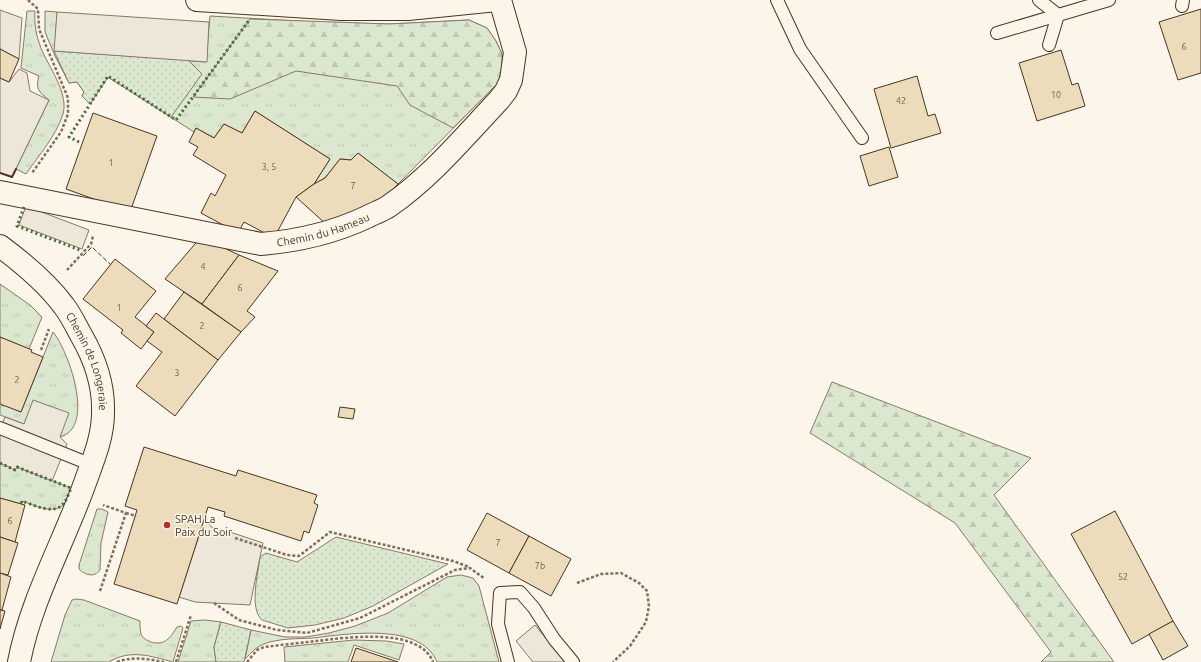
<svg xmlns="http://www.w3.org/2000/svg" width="1201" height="662" font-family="Ubuntu,sans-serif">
	<defs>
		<pattern id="grass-tufts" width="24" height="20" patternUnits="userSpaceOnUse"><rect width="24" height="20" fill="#dce7d0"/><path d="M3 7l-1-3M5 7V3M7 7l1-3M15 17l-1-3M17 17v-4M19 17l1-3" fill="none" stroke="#bec7b2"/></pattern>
		<pattern id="forest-firs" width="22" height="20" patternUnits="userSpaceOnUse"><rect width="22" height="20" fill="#dce7d0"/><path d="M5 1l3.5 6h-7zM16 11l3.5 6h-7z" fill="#bec7b2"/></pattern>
		<pattern id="park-dots" width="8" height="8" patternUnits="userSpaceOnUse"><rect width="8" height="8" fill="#dce7d0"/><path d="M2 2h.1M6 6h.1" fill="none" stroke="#bec7b2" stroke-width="1.8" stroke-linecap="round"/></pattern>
	</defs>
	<rect width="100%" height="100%" fill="#fbf6e9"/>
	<!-- grass -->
	<g fill="url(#grass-tufts)" stroke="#887966">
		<path d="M 27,11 L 35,11 C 34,24 36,35 41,48 C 48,66 69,93 63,114 C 56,136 39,155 26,174 L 16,169 L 49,100 C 39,92 35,89 39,76 L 21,68 Z"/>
		<polygon points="45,11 57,12 55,51 123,56 125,17 140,18 138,57 206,62 210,16 315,22 389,24 469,20 487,28 496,41 502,54 502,79 398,184 358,153 351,160 340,159 325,178 314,184 330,159 255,111 242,133 224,124 214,138 196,128 194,132 108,77 90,104 82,96 84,92 77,82 69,83 55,56 45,32"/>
		<polygon points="0,284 30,305 42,317 29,349 0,337"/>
		<path d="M 53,332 C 56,336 59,340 61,345 C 72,365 93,428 60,437 L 34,400 L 24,424 L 0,415 L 0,408 L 2,404 L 21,412 Z"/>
		<path d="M 0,463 L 15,469 L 17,467 L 71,488 C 69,493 67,499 65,503 C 54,516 34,505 22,501 L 21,504 L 0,498 Z"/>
		<path d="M 97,509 L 102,509 L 108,512 L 101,543 L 100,570 C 94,578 85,575 79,569 L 79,565 Z"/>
		<path d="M 461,575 L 473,578 L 479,586 L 499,662 L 437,662 C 421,622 347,634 313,638 C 298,639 279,638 264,644 C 256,647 251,653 245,659 L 251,630 L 285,637 L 305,637 L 329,633 L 355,626 L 388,613 L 447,577 Z"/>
		<path d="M 76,599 L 84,600 L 140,621 C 140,625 140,630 141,634 C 143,639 147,640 151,642 C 165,646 170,638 177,627 L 181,626 L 183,628 L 173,662 C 151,656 130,649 109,662 L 51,662 L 65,615 L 72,600 Z"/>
		<polygon points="205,620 221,622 214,647 216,662 178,662 191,621"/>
		<polygon points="354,640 386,641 404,644 399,660 354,645 348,662 285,662 284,647"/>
	</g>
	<!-- forest -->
	<g fill="url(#forest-firs)" stroke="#887966">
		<polygon points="250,19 389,24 469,20 487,28 496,41 502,54 502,79 453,128 410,105 397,86 296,71 230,99 193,97"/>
		<polygon points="832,382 1031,458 994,495 1114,662 1041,662 1051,652 955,523 810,433"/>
	</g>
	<!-- park -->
	<g fill="url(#park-dots)" stroke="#887966">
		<polygon points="54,51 188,60 202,74 171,117 108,77 90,104 82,96 84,92 77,82 69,83"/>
		<path d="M 336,537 L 448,564 L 373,606 L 344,618 L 315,625 L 288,628 L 262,620 C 249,609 258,573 260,557 L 266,553 L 297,562 Z"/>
		<polygon points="221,622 251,630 244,662 216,662 214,647"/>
	</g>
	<!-- parking -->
	<g fill="#ede7d9" stroke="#887966">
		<polygon points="0,10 22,18 19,59 0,49"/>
		<polygon points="57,12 209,22 207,62 54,51"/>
		<polygon points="19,69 27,73 30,91 49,100 12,177 0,173 0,78 9,82"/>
		<polygon points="26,206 89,230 82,249 19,225"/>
		<polygon points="33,400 69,413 60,437 67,444 52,481 17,467 15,470 0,463 0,429 5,417 24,424"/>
		<polygon points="204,520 223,537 230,532 263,543 250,605 195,602 179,597"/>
		<polygon points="535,625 565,662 533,662 516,641"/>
	</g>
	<!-- building -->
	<g fill="#ecdcbc" stroke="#4a3520">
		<polygon points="1201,9 1201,73 1178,80 1159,22"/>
		<polygon points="0,49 19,59 9,82 0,78"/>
		<polygon points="1061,50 1072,85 1078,83 1085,106 1037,121 1019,63"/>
		<polygon points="917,76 928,116 935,114 941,133 891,148 874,89"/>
		<polygon points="255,111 330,159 314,184 296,197 274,238 244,222 238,233 201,213 211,193 215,196 226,175 193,155 198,147 189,142 196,128 214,138 224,124 242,133"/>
		<polygon points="93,113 157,136 130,212 66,189"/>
		<polygon points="889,147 898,177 869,186 860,156"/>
		<polygon points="358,153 398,184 385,198 327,225 296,197 314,184 325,178 340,159 351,160"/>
		<polygon points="201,237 239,255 202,304 165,279"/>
		<polygon points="239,255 278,271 247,311 255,317 241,332 202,304"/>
		<polygon points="115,259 156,291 135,317 154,332 141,349 121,333 123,330 83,299"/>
		<polygon points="184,292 241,332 218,360 164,319"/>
		<polygon points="156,313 218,360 175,416 136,386 162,352 147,341 154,332 146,326"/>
		<polygon points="0,337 32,350 31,352 43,357 21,412 0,404"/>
		<polygon points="340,407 355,409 353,419 338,417"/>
		<polygon points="144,447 236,476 238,470 317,495 314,503 318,505 309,533 304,531 301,541 224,516 225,512 208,507 177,604 114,584 137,510 125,506"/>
		<polygon points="0,498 25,505 15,542 0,537"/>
		<polygon points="1115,511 1173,621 1132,644 1071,534"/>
		<polygon points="487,513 529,536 509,573 467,550"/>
		<polygon points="529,536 571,559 551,596 509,573"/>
		<polygon points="0,537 18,543 8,575 0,573"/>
		<polygon points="0,573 11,577 2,610 0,610"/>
		<polygon points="0,610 5,611 0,629"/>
		<polygon points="1173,621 1188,646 1163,660 1149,634"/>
		<polygon points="356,648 398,662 351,662"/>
	</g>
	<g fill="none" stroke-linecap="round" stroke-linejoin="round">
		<defs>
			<g id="lane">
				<polyline points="777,0 800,49 862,138"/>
				<polyline points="1039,0 1058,15 1049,45"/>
				<polyline points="1182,6 1183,0"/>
				<polyline points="997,33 1109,0"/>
				<polyline points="0,428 92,465"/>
				<polyline points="508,662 498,624 500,593 520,592 534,608 554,639 573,662"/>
			</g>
			<g id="street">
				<polyline points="197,0 341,9 408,9 497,0"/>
				<path id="s1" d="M 0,192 L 261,244 C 298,241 333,233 367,217 C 374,213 382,211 389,206 C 431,177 464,137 499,100 L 506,91 L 511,80 L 515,52 L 500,0"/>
				<path id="s2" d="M 0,246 C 23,263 47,283 64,306 C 71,315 76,326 81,335 C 95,359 104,385 103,413 C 103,436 94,458 86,480 C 65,540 31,599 19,662"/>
			</g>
		</defs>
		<!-- lane casing -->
		<use href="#lane" stroke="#4a3520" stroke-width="14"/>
		<!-- street casing -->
		<use href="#street" stroke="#4a3520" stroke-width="24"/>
		<!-- path -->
		<g stroke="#7f6f5c" stroke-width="2.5" stroke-dasharray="3 2" stroke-linecap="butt">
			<polyline points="28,0 38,9 39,29 68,98 68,114 61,132 32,173"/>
			<polyline points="67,270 91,244 93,236"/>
			<polyline points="41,350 49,329"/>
			<polyline points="126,513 136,516"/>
			<polyline points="235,538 287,555 299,556 330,532 453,561 469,567"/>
			<polyline points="577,583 601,574 621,573 639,583 647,591 649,606 646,622 630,646 613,662"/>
			<polyline points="100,591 126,513 103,505"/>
			<polyline points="214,603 239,620 277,630 307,633 360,618 455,570 470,568 485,579"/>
			<path d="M 117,662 C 133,656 148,659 164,662"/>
			<polyline points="176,662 191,615"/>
			<path d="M 247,662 L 257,650 L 264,647 C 281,645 299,643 316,641 C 345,638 419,626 433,662"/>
		</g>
		<!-- lane -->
		<use href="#lane" stroke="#fbf6e9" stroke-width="12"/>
		<!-- street -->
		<use href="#street" stroke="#fbf6e9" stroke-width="22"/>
		<!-- hedge -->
		<g stroke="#436837" stroke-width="3" stroke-dasharray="2 3" stroke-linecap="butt">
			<polyline points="79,142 69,137 108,76 176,120 250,19"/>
			<polyline points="24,207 17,226 80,250"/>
			<path d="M 0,463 L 15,470 L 17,467 L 71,488 C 69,493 67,499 64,503 C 54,516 34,505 22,501 L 21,504"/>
		</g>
		<!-- fence -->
		<polyline stroke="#4a3520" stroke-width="1" stroke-dasharray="5 2" stroke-linecap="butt" points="83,256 92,247 111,265"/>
		<!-- wall -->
		<polyline stroke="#4a3520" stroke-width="2" points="0,173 12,177 16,169"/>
	</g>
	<!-- markers -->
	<circle fill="#c62828" stroke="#fbf6e9" stroke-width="1.5" cx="167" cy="525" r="4"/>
	<g text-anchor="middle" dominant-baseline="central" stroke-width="3" stroke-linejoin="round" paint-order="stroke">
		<!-- number labels -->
		<g font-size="9" fill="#725f47">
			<text x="1184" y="47">6</text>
			<text x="1056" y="95">10</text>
			<text x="901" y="101">42</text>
			<text x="111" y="163">1</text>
			<text x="269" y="167">3, 5</text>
			<text x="353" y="186">7</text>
			<text x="203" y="267">4</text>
			<text x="240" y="288">6</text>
			<text x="119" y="308">1</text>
			<text x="202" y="326">2</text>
			<text x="177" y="373">3</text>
			<text x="17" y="380">2</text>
			<text x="10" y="521">6</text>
			<text x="498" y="543">7</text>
			<text x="540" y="566">7b</text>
			<text x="1123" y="577">52</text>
		</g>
		<!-- street labels -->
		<g font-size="11" fill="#4a3520" stroke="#fbf6e9">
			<text stroke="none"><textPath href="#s1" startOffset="330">Chemin du Hameau</textPath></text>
			<text stroke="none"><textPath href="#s2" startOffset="149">Chemin de Longeraie</textPath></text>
		</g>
		<!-- poi labels -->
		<g font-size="11" fill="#4a3520" stroke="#fbf6e9" text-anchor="start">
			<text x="175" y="519">SPAH La<tspan x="175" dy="13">Paix du Soir</tspan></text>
		</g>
	</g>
</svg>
